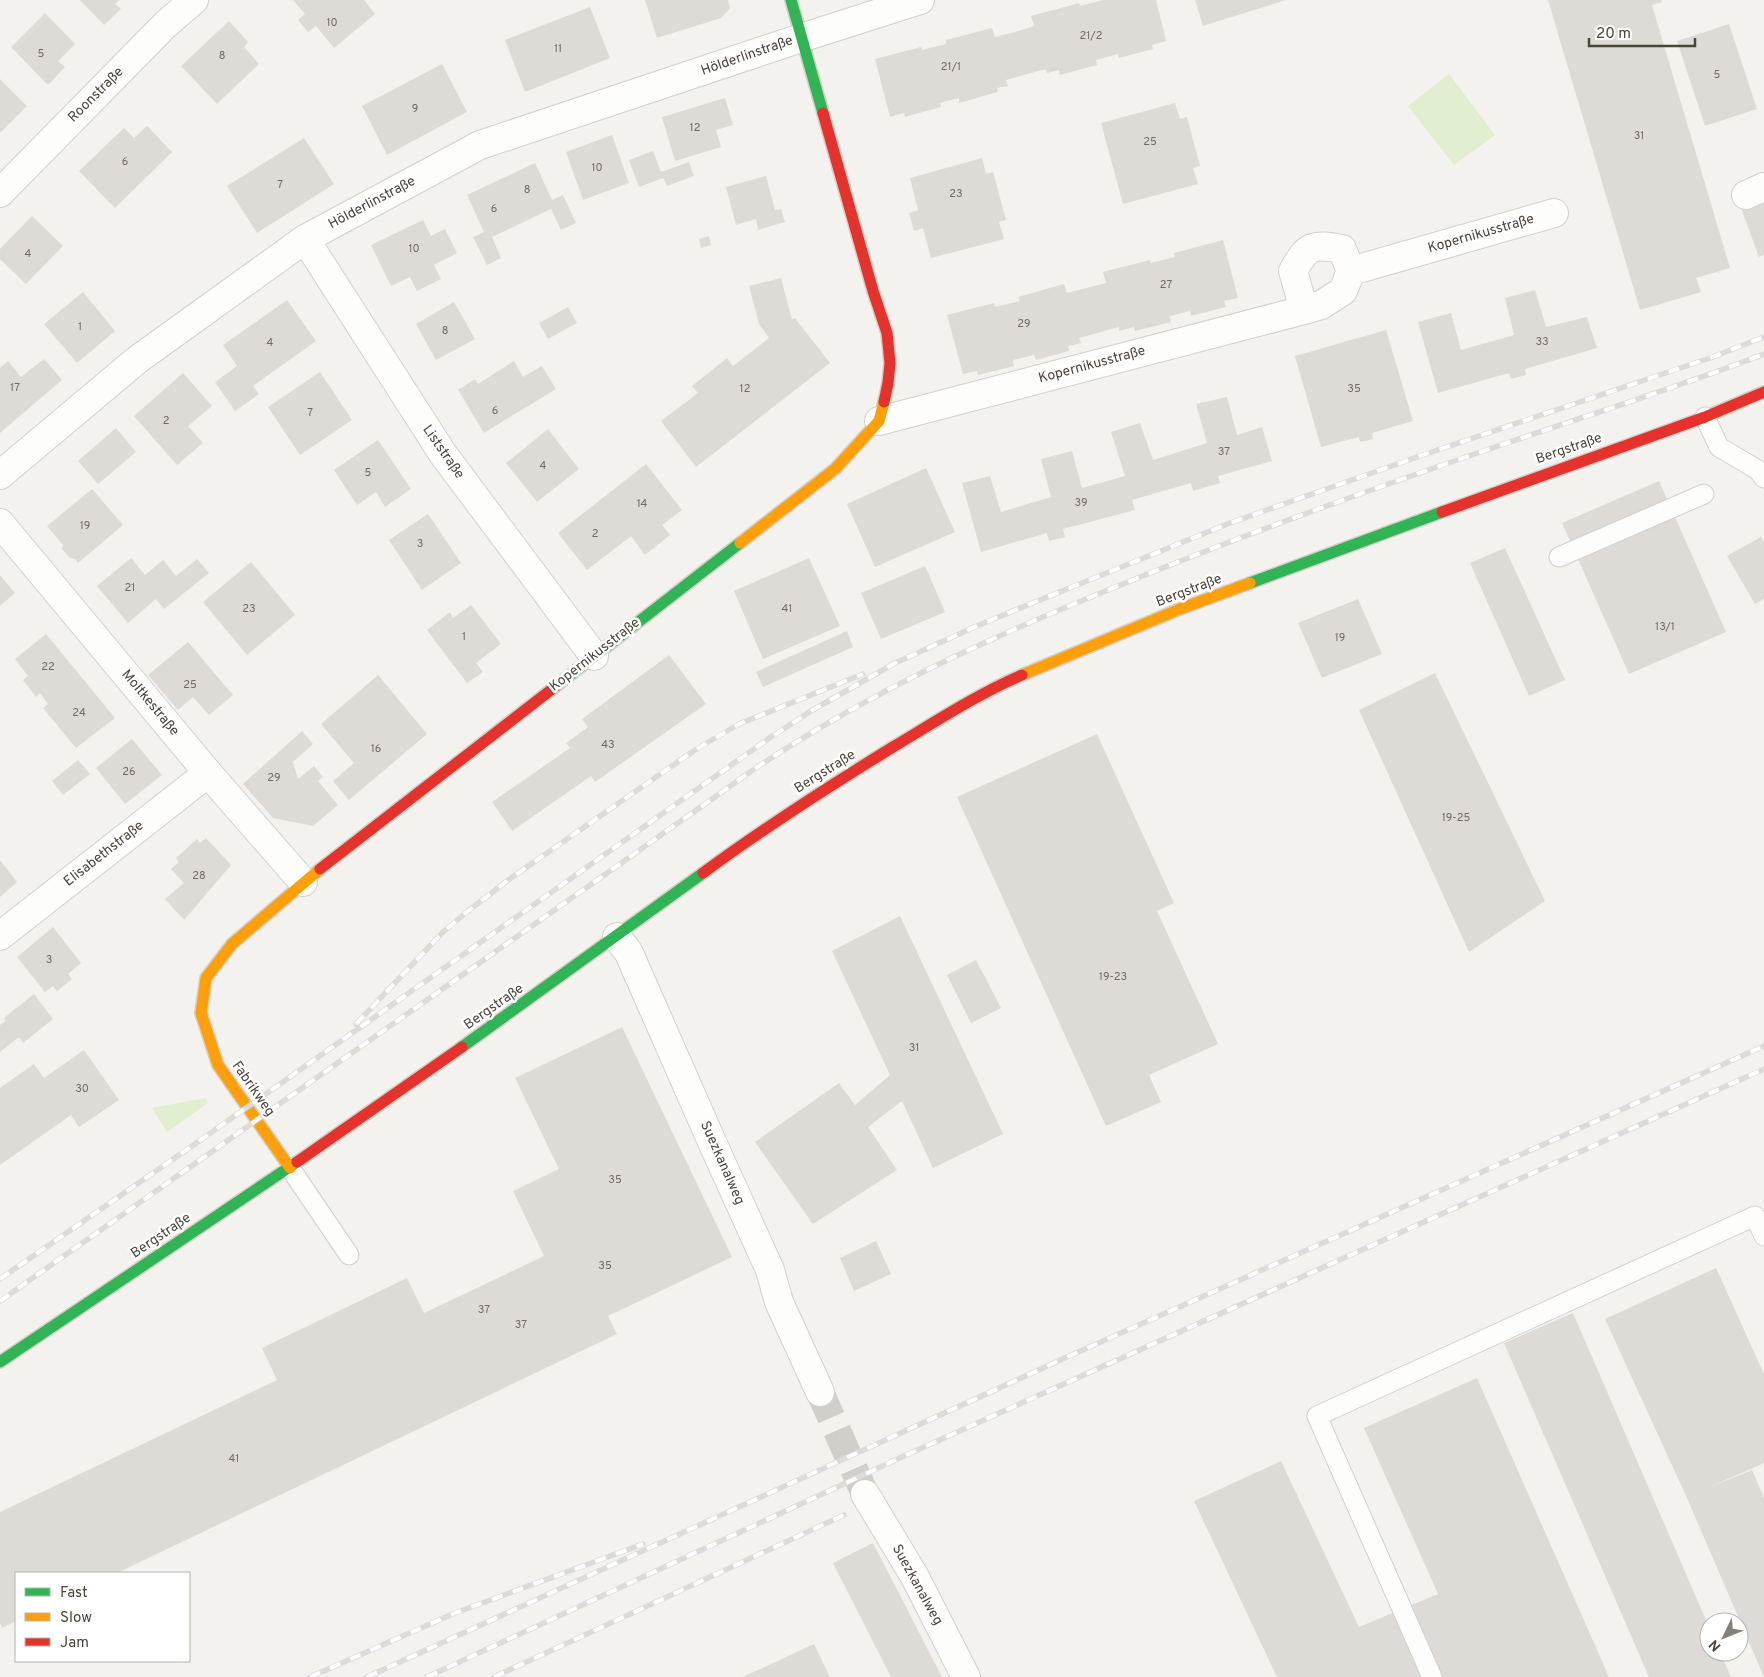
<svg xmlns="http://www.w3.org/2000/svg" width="1764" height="1677" font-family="Overpass,sans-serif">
	<rect width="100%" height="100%" fill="#f4f2ee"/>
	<!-- green -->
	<g fill="#e1eecf">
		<polygon points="1449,74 1495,135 1454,165 1408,106"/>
		<polygon points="205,1098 208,1103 167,1132 152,1108"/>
	</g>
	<!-- building -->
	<g fill="#dedbd6">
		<polygon points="80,0 119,0 115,4 121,9 104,25"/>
		<polygon points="293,0 364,0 375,14 334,48 316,26 308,32 298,20 305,14"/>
		<polygon points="645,0 728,0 730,8 721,18 657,38"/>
		<polygon points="1103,0 1156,0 1166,41 1152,45 1153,49 1119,58 1118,54 1096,60 1097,65 1060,75 1059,70 1047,73 1046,69 1006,80 1008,86 997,88 998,92 959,103 959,98 940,103 941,107 905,117 904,113 890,117 875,59 921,47 922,50 946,44 946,40 992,28 995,37 1015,32 1034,26 1031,16 1079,3 1080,6"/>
		<polygon points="1195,0 1286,0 1203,26"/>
		<polygon points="1548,0 1661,0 1662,2 1652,5 1730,268 1696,278 1701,292 1640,310"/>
		<polygon points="590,7 610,58 525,92 505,40"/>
		<polygon points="45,13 75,44 58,61 65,67 48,85 11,47"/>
		<polygon points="229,21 248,42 244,47 259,64 217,104 181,66"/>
		<polygon points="1729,24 1757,109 1705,126 1677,41"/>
		<polygon points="442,64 467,112 387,155 362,106"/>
		<polygon points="0,79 27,106 0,133"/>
		<polygon points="725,98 733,125 716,130 721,147 675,161 662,117"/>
		<polygon points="1175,103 1180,119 1187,117 1200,166 1193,168 1198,184 1123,204 1101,123"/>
		<polygon points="147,126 172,152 115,208 79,171 124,128 134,138"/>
		<polygon points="612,135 629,183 583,200 566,152"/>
		<polygon points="304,138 334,184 257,233 227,186"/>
		<polygon points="653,151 661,172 689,162 694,176 667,186 663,178 639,187 629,160"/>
		<polygon points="982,158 986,174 993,172 1006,220 999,222 1004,239 931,258 923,228 914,231 909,213 918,210 910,178"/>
		<polygon points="535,163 552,200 563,195 576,223 561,230 551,209 492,237 501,258 487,265 473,237 484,232 467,195"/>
		<polygon points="766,176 775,210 781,209 785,222 758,230 756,219 736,225 726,187"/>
		<polygon points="1764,191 1764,255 1759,257 1738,200"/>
		<polygon points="32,216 63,246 26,284 0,259 0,249"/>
		<polygon points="423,220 431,236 445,229 457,253 434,265 441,279 417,291 410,277 391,286 371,245"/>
		<polygon points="709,236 711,245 701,248 699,239"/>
		<polygon points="1223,240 1238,298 1224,301 1226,307 1191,316 1190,311 1170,316 1171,322 1135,331 1134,327 1119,331 1119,327 1079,338 1081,343 1068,346 1069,351 1036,360 1034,355 1013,360 1014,366 978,375 977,371 963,374 947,315 994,303 995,307 1020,301 1018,297 1064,284 1067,293 1106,283 1103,272 1150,260 1151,263 1175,257 1174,253"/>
		<polygon points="781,278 792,320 795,318 830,363 696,467 661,421 698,393 692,386 727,358 733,366 769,338 759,324 749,286"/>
		<polygon points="1535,290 1546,327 1587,317 1597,348 1525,369 1526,375 1511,379 1509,373 1438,393 1418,322 1451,313 1461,350 1514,335 1505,298"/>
		<polygon points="83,292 115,331 77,363 44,324"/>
		<polygon points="287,300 316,341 253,386 259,394 235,411 215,382 237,366 223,345"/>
		<polygon points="454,302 475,339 436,360 416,324"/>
		<polygon points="568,307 577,323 548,339 539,323"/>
		<polygon points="1386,330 1413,421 1372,433 1373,439 1360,442 1359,437 1321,447 1295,356"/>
		<polygon points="44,359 62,380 0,433 0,368 8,361 21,377"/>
		<polygon points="514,361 523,377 542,366 556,389 484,433 458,390 475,379 478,384"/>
		<polygon points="320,372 352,420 300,455 268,407"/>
		<polygon points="183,373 212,406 188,426 203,443 177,465 134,416"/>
		<polygon points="1227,397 1237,435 1262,427 1272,461 1218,476 1220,483 1193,491 1191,483 1132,500 1135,510 1063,529 1065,537 1049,541 1047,533 981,552 962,483 990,476 1001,512 1051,497 1041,459 1072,451 1082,488 1125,476 1111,432 1140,423 1153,460 1207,443 1196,404"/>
		<polygon points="116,428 136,452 98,484 78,461"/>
		<polygon points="548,429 579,469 537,502 506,463"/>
		<polygon points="378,440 411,489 385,507 376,492 357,505 334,470"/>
		<polygon points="646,464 682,510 662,525 670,535 645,555 631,536 587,570 558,533"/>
		<polygon points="926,468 955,532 875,567 847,504"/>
		<polygon points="1659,481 1726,632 1629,674 1562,523"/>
		<polygon points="92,489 123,525 78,563 75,559 70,558 62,549 63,545 47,526"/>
		<polygon points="428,514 461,563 422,590 389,540"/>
		<polygon points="1761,537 1764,542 1764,599 1755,604 1727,556"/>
		<polygon points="1505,548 1565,680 1529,696 1470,563"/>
		<polygon points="131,558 145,575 163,560 176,576 197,559 209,573 164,609 156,599 128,623 97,586"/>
		<polygon points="809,558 840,626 763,659 734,591"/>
		<polygon points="251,562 295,615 247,655 203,602"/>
		<polygon points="925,566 945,612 881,639 861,593"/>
		<polygon points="0,575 15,593 0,606"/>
		<polygon points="1358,599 1382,654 1322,678 1298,623"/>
		<polygon points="471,605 501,644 476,663 483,672 467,683 427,630 450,612 453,618"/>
		<polygon points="847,631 853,647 763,687 756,672"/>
		<polygon points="46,634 115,718 76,748 43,708 48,704 40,693 36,697 23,680 28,676 15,659"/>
		<polygon points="188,642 233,695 209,715 193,697 178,710 148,675"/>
		<polygon points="669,655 706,704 595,782 591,776 512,831 492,802 570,748 566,743 588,727 582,719"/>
		<polygon points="1435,673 1545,901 1469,952 1359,710"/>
		<polygon points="378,675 427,734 349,800 333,781 354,763 321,724"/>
		<polygon points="302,731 313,744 293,762 298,779 314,766 323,777 318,781 338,805 313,826 273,818 243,784"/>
		<polygon points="1097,734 1174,903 1157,911 1218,1044 1149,1075 1161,1102 1106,1126 957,797"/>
		<polygon points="132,739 162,775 125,804 96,768"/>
		<polygon points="78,760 90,774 63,795 52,781"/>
		<polygon points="206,838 231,865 184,920 165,899 184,883 171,869 179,862 176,858 197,839 200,843"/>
		<polygon points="0,860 17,882 0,897"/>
		<polygon points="900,916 1003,1134 933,1168 902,1101 868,1127 897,1170 813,1224 755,1142 839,1083 855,1105 890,1075 832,951"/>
		<polygon points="53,927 81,963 68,974 72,979 57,991 53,986 45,992 17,957"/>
		<polygon points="976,960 1001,1008 971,1023 947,975"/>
		<polygon points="34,994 53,1019 23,1043 19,1037 0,1052 0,1025 6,1021 4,1018"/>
		<polygon points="622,1027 732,1257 608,1316 617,1334 117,1573 16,1573 16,1621 2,1628 0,1623 0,1512 277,1380 262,1348 407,1278 424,1313 544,1256 513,1191 559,1169 515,1078"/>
		<polygon points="84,1050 119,1100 79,1127 71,1115 0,1165 0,1088 34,1064 44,1078"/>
		<polygon points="876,1241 891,1274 854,1291 840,1258"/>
		<polygon points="1716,1268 1764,1374 1764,1463 1710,1487 1752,1470 1764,1498 1764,1677 1687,1498 1605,1319"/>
		<polygon points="1573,1313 1709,1627 1709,1652 1720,1652 1731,1677 1649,1677 1504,1343"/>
		<polygon points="1477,1378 1609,1677 1277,1677 1194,1501 1281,1461 1359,1627 1438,1594 1364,1428"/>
		<polygon points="873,1543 942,1677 891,1677 833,1563"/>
		<polygon points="814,1644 830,1677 743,1677"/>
	</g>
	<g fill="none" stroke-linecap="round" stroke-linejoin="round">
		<!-- street-tunnel -->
		<polyline stroke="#d2cfca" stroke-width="28" stroke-dasharray="28 14" stroke-linecap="butt" points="820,1392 865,1494"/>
		<defs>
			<g id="lane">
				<polyline points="1705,417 1719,447 1758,470 1764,478"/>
				<polyline points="1559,557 1704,494"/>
				<polyline points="290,1168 349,1255"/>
				<polyline points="1432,1677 1317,1416 1755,1216 1764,1236"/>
			</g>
			<g id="street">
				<polyline points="0,193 166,24 194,0"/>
				<polyline points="1746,195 1764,187"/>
				<polyline points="305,239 443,454 594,656"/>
				<polyline points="1351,271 1554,213"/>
				<path d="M 879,421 L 1304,310 L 1321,305 L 1343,291 L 1351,271 L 1342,249 C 1313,244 1308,244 1293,271 L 1304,310"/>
				<polyline points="0,475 137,360 305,239 480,145 801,38 920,0"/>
				<polyline points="0,523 208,773 303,882"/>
				<polyline points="0,936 208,773"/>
				<polyline points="617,937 629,953 635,967 712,1142 770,1270 779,1302 820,1392"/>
				<polyline points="865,1494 915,1577 966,1677"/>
			</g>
			<g id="fast">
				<polyline points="791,0 823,113"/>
				<polyline points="1250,583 1442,512"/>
				<polyline points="556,686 740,543"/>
				<polyline points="462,1047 703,873"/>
				<polyline points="0,1362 297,1162"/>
			</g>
			<g id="slow">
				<polyline points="740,543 835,469 879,421 884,402"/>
				<polyline points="1022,675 1180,609 1250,583"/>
				<polyline points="290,1168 218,1065 201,1013 206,978 232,944 320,869"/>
			</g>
			<g id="jam">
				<polyline points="823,113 873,291 887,333 890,363 888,383 884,402"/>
				<polyline points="1442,512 1705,417 1764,392"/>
				<polyline points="320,869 556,686"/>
				<path d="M 703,873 C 764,828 828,787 893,747 C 935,722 976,695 1022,675"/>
				<polyline points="297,1162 462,1047"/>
			</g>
		</defs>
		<!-- lane casing -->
		<use href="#lane" stroke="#d2d0cb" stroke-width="21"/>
		<!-- street casing -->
		<use href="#street" stroke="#d2d0cb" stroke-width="30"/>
		<!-- fast casing -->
		<use href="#fast" stroke="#d3cfc5" stroke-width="14"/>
		<!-- slow casing -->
		<use href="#slow" stroke="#d3cfc5" stroke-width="14"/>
		<!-- jam casing -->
		<use href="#jam" stroke="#d3cfc5" stroke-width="14"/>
		<!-- lane -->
		<use href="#lane" stroke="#fdfdfc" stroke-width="19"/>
		<!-- street -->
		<use href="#street" stroke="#fdfdfc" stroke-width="28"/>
		<!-- fast -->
		<use href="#fast" stroke="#30b455" stroke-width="11"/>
		<!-- slow -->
		<use href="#slow" stroke="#ff9f0a" stroke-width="11"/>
		<!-- jam -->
		<use href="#jam" stroke="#e5322d" stroke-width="11"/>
		<defs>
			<g id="rail">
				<polyline points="356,1024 443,932 468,911 511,878 695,750 739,724 863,674"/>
				<polyline points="0,1279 205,1137 771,737 811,711 895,663 979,625 1035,602 1230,523 1417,457 1710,358 1764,337"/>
				<path d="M 0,1301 L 756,768 C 871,691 995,635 1123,584 C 1250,532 1380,486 1510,442 C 1595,413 1681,386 1764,354"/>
				<polyline points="310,1677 455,1613 643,1544"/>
				<polyline points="367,1677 1056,1362 1764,1046"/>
				<polyline points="427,1677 915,1451 1764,1069"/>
				<polyline points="494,1677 844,1515"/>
			</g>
		</defs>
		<!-- rail casing -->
		<use href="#rail" stroke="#dbdbda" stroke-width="5.5"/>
		<!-- rail -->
		<use href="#rail" stroke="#fff" stroke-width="4" stroke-dasharray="11" stroke-linecap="butt"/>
	</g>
	<g text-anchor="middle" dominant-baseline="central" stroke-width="5" stroke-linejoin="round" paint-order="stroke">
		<!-- number labels -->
		<g font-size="11" fill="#706a61">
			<text x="332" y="23">10</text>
			<text x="1091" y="36">21/2</text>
			<text x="558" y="49">11</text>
			<text x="41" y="54">5</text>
			<text x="222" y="56">8</text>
			<text x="951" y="67">21/1</text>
			<text x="1717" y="75">5</text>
			<text x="415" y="109">9</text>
			<text x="695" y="128">12</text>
			<text x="1639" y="136">31</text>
			<text x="1150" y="142">25</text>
			<text x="125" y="162">6</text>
			<text x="597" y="168">10</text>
			<text x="280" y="185">7</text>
			<text x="527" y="190">8</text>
			<text x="956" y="194">23</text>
			<text x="494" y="209">6</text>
			<text x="414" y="249">10</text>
			<text x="28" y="254">4</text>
			<text x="1166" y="285">27</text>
			<text x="1024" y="324">29</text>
			<text x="80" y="327">1</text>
			<text x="445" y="331">8</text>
			<text x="1542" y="342">33</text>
			<text x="270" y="343">4</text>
			<text x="15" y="388">17</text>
			<text x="745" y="389">12</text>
			<text x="1354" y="389">35</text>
			<text x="495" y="411">6</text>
			<text x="310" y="413">7</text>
			<text x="166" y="421">2</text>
			<text x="1224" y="452">37</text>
			<text x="543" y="466">4</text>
			<text x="368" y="473">5</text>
			<text x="1081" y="503">39</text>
			<text x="642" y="504">14</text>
			<text x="85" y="526">19</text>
			<text x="595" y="534">2</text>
			<text x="420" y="544">3</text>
			<text x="130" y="588">21</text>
			<text x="249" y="609">23</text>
			<text x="787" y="609">41</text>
			<text x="1665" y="627">13/1</text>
			<text x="464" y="637">1</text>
			<text x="1340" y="638">19</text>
			<text x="48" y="667">22</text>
			<text x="190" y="685">25</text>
			<text x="79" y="713">24</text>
			<text x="608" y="745">43</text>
			<text x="376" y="749">16</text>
			<text x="129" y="772">26</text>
			<text x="274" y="778">29</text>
			<text x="1456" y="818">19-25</text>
			<text x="199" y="876">28</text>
			<text x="49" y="960">3</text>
			<text x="1113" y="977">19-23</text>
			<text x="914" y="1048">31</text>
			<text x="82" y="1089">30</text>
			<text x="615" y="1180">35</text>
			<text x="605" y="1266">35</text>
			<text x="484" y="1310">37</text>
			<text x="521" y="1325">37</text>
			<text x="234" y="1459">41</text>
		</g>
		<!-- street labels -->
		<g font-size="14" fill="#4b4439" stroke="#fff">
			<text transform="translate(747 56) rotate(-19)">Hölderlinstraße</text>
			<text transform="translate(96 95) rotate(-45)">Roonstraße</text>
			<text transform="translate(372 203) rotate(-28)">Hölderlinstraße</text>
			<text transform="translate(1481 234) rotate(-16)">Kopernikusstraße</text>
			<text transform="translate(1092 365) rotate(-15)">Kopernikusstraße</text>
			<text transform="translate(1569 449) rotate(-19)">Bergstraße</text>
			<text transform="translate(443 452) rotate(55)">Liststraße</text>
			<text transform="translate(1189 591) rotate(-21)">Bergstraße</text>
			<text transform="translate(595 655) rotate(-38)">Kopernikusstraße</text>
			<text transform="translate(150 703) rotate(50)">Moltkestraße</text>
			<text transform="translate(825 772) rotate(-32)">Bergstraße</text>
			<text transform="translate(104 854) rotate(-38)">Elisabethstraße</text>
			<text transform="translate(494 1007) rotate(-35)">Bergstraße</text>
			<text transform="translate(253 1089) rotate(55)">Fabrikweg</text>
			<text transform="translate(722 1163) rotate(66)">Suezkanalweg</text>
			<text transform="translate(161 1236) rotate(-34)">Bergstraße</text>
			<text transform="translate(917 1585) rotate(61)">Suezkanalweg</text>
		</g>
	</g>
	<!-- legend -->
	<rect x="15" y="1572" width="175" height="90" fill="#ffffff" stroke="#b7b4b0"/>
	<rect x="25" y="1588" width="25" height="8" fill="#30b455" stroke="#b7b4b0"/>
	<text x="60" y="1597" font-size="15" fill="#4b4439">Fast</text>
	<rect x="25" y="1613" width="25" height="8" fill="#ff9f0a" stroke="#b7b4b0"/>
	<text x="60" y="1622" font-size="15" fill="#4b4439">Slow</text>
	<rect x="25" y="1638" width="25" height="8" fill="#e5322d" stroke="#b7b4b0"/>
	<text x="60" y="1647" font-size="15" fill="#4b4439">Jam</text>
	<!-- north arrow -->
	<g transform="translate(1724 1637) rotate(227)"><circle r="24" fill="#ffffff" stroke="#b7b4b0"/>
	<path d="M0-4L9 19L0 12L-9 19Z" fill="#868178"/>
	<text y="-8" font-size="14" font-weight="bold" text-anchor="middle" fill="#4b4439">N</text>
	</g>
	<!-- scale -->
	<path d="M1589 38v8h106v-8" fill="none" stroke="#4b4439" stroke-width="2.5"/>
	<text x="1596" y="38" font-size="15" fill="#4b4439" stroke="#ffffff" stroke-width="4" paint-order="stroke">20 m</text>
</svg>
